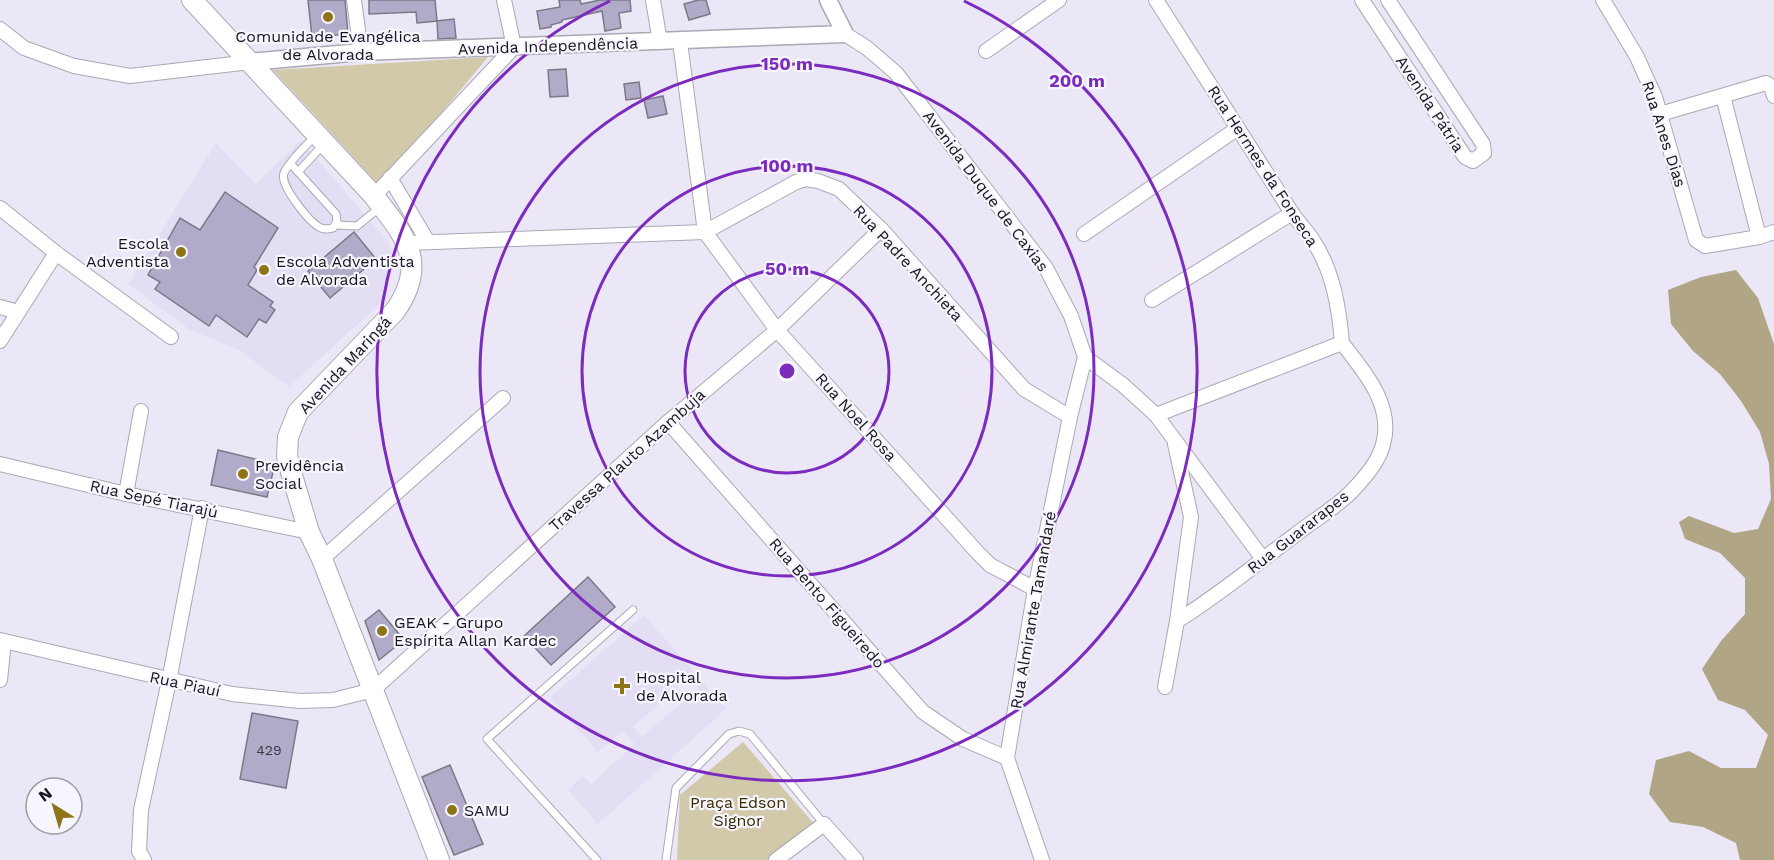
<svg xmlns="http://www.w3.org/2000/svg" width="1774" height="860" font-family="'Work Sans',sans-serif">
	<rect width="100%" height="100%" fill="#ebe7f6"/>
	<!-- built -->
	<g fill="#e4def5" fill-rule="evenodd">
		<polygon points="301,140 388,242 394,256 385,299 289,387 239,350 190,330 128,284 216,143 256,184"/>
		<path d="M 644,615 L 726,709 L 598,824 L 568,790 L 583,776 L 591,784 L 635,744 L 623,731 L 598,752 L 550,698 ZM 689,677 L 699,688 L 642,737 L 633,727 Z"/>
	</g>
	<!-- green -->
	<g fill="#d2c9aa">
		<polygon points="488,57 380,186 273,70"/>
		<polygon points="743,742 815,825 767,860 677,860 680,795"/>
	</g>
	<!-- forest -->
	<polygon fill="#b0a686" points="1736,270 1758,298 1774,344 1774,860 1740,860 1736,843 1703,827 1670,822 1649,794 1656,760 1689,751 1721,768 1756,768 1768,735 1745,710 1718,700 1702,669 1721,641 1745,614 1745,578 1720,553 1685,539 1679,522 1689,516 1734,533 1758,529 1771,499 1769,464 1760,432 1741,401 1720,374 1693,351 1671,324 1668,290 1701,277"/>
	<!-- building -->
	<g fill="#b2aac9" stroke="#7c7986" stroke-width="1.5">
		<polygon points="308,0 345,0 348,34 312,37"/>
		<polygon points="369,0 435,0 437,21 417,23 416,12 369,14"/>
		<polygon points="559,0 580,0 581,4 600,0 630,0 631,11 619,13 621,28 605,31 602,11 562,20 562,22 551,25 551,27 540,29 537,11 560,7"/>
		<polygon points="698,0 706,0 710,14 689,20 684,4"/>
		<polygon points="454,19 456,38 438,39 437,21"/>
		<polygon points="566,69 568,96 550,97 548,70"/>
		<polygon points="639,82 641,98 626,100 624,84"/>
		<polygon points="663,96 667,114 648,118 644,100"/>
		<polygon points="225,192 278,228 254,267 257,270 248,285 273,302 270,306 275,310 266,323 259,319 247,337 216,315 209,326 155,289 160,282 148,275 180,218 200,230"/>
		<polygon points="354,232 376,259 330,298 308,271"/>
		<polygon points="218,450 275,464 267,497 211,485"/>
		<polygon points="588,577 615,607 551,665 524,636"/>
		<polygon points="379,610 404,640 379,660 365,621"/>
		<polygon points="252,713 298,721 286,788 240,779"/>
		<polygon points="450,765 483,844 454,855 422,777"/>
	</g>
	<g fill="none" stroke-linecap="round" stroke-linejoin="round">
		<defs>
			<g id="service">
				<path d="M 291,164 L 336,214 L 337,221 L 333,228 C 328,229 324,230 319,227 C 309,221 279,185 284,173 C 290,160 305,147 315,136"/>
				<polyline points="298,172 323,145"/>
				<polyline points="336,225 357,226 379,208"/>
				<polyline points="597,860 487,739 633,610"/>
				<polyline points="666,860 676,788 729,734 739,731 750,734 824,824"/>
			</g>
			<g id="minor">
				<polyline points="354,0 361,52"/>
				<polyline points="653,0 660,42"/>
				<path d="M 1156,0 L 1292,213 C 1298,222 1306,230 1312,239 C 1333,270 1339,307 1342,343"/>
				<polyline points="1362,0 1465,157 1473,161 1484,153 1483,144 1388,0"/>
				<polyline points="1603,0 1637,57 1655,97 1696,240 1705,246 1759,237 1774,232"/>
				<polyline points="0,29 24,48 74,66 130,76 250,62"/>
				<polyline points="845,34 867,48 896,73 1046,268 1071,316 1085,357 1123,385 1156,415 1263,559"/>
				<polyline points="680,42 705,232 777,330 978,553 990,565 1035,589"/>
				<polyline points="986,51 1059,0"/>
				<polyline points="1723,96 1759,237"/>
				<polyline points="1660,114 1766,83 1771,86 1774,96"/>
				<polyline points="390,178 428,242"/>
				<polyline points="374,196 514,47 504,0"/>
				<polyline points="0,208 56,253 171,337"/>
				<polyline points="1084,234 1238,128"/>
				<polyline points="407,243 705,232 796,182 806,179 818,181 839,189 881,229 1024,389 1070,417"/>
				<polyline points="1152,300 1292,213"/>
				<polyline points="0,307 18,312"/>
				<polyline points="0,341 56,253"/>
				<path d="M 1156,415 L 1342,343 C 1363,370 1392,403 1384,440 C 1381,459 1366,476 1353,490 C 1337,507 1314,520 1295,535 C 1256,564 1219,595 1177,621"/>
				<polyline points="668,422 923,712 963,739 1007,758"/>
				<polyline points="0,464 126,494 309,532"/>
				<polyline points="126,494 141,411"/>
				<polyline points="322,559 503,398"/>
				<polyline points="0,640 232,694 300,701 333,700 373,690 668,422 777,330 881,229"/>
				<polyline points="0,680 4,641"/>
				<polyline points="1165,687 1177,621 1191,517 1175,444"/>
				<polyline points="144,860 139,851 141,810 169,681 202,508"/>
				<polyline points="776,860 824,824 856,860"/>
				<polyline points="1042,860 1007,758 1035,589 1070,417 1085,357"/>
			</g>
			<polyline id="tertiary" points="250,62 361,52 845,34 828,0"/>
			<path id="secondary" d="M 192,0 L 374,196 C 405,236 429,263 395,311 L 298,412 L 288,437 L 287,456 L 291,472 L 309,532 L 322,559 L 439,860"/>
		</defs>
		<!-- service casing -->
		<use href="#service" stroke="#aba7b5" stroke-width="9"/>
		<!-- minor casing -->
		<use href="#minor" stroke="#aba7b5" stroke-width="16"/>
		<!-- tertiary casing -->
		<use href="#tertiary" stroke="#aba7b5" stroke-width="19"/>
		<!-- secondary casing -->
		<use href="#secondary" stroke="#aba7b5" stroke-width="22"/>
		<!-- service -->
		<use href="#service" stroke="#fff" stroke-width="7"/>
		<!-- minor -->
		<use href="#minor" stroke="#fff" stroke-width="14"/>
		<!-- tertiary -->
		<use href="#tertiary" stroke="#fff" stroke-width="16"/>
		<!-- secondary -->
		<use href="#secondary" stroke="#fff" stroke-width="20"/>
	</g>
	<!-- distance rings -->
	<g fill="none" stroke="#7b2cbf" stroke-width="3">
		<circle cx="787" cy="371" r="102"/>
		<circle cx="787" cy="371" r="205"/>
		<circle cx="787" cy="371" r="307"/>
		<path d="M964 1A410 410 0 1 1 610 1"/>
	</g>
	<!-- markers -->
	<g fill="#8d7418" stroke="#f7f5fe" stroke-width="2">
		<circle cx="328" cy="17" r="6"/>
		<circle cx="181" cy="252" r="6"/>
		<circle cx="264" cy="270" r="6"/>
		<circle cx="243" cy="474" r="6"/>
		<circle cx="382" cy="631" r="6"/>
		<path d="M619 677h6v6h6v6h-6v6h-6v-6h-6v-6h6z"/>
		<circle cx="452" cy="810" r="6"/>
	</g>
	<g text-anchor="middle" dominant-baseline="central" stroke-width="4.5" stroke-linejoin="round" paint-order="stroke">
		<!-- number labels -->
		<g font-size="14" fill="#3e3a46">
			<text x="269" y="750">429</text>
		</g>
		<!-- poi labels -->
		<g font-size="16" fill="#17151a" stroke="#f7f5fe" text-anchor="start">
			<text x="328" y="36" text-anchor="middle">Comunidade Evangélica<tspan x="328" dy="18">de Alvorada</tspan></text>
			<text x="169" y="243" text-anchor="end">Escola<tspan x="169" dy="18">Adventista</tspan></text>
			<text x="276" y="261">Escola Adventista<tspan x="276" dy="18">de Alvorada</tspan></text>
			<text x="255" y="465">Previdência<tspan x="255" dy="18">Social</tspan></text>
			<text x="394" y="622">GEAK - Grupo<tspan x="394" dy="18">Espírita Allan Kardec</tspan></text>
			<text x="636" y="677">Hospital<tspan x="636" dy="18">de Alvorada</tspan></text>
			<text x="464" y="810">SAMU</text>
		</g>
		<!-- street labels -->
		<g font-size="16" fill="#17151a" stroke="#f7f5fe">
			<text transform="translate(548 46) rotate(-2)">Avenida Independência</text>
			<text transform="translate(1430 104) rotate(57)">Avenida Pátria</text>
			<text transform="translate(1664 134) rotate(72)">Rua Anes Dias</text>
			<text transform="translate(1263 166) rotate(57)">Rua Hermes da Fonseca</text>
			<text transform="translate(986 191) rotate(53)">Avenida Duque de Caxias</text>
			<text transform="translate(908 263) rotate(47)">Rua Padre Anchieta</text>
			<text transform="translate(345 365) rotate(-47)">Avenida Maringá</text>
			<text transform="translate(856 417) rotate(48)">Rua Noel Rosa</text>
			<text transform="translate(627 460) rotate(-42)">Travessa Plauto Azambuja</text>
			<text transform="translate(154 499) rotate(12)">Rua Sepé Tiarajú</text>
			<text transform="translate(1298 532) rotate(-38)">Rua Guararapes</text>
			<text transform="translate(827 603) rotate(49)">Rua Bento Figueiredo</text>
			<text transform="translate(1033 610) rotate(-80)">Rua Almirante Tamandaré</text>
			<text transform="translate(185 684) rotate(12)">Rua Piauí</text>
		</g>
		<!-- park labels -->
		<g font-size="16" fill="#362a00" stroke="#f7f5fe">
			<text x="738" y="802">Praça Edson<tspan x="738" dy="18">Signor</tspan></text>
		</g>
	</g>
	<circle cx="787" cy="371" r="9" fill="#7b2cbf" stroke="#f7f5fe" stroke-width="3"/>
	<g font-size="18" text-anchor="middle" font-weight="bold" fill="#7b2cbf" stroke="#f7f5fe" stroke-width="4.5" stroke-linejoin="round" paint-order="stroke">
		<text x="787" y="70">150 m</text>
		<text x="1077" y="87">200 m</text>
		<text x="787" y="172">100 m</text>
		<text x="787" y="275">50 m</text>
	</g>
	<!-- north arrow -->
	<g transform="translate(54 806) rotate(323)"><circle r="28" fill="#f7f5fe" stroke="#9d9ba3" stroke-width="1.5"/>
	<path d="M0-4.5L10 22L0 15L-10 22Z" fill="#8d7418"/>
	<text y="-9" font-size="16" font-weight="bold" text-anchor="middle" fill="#17151a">N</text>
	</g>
</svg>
